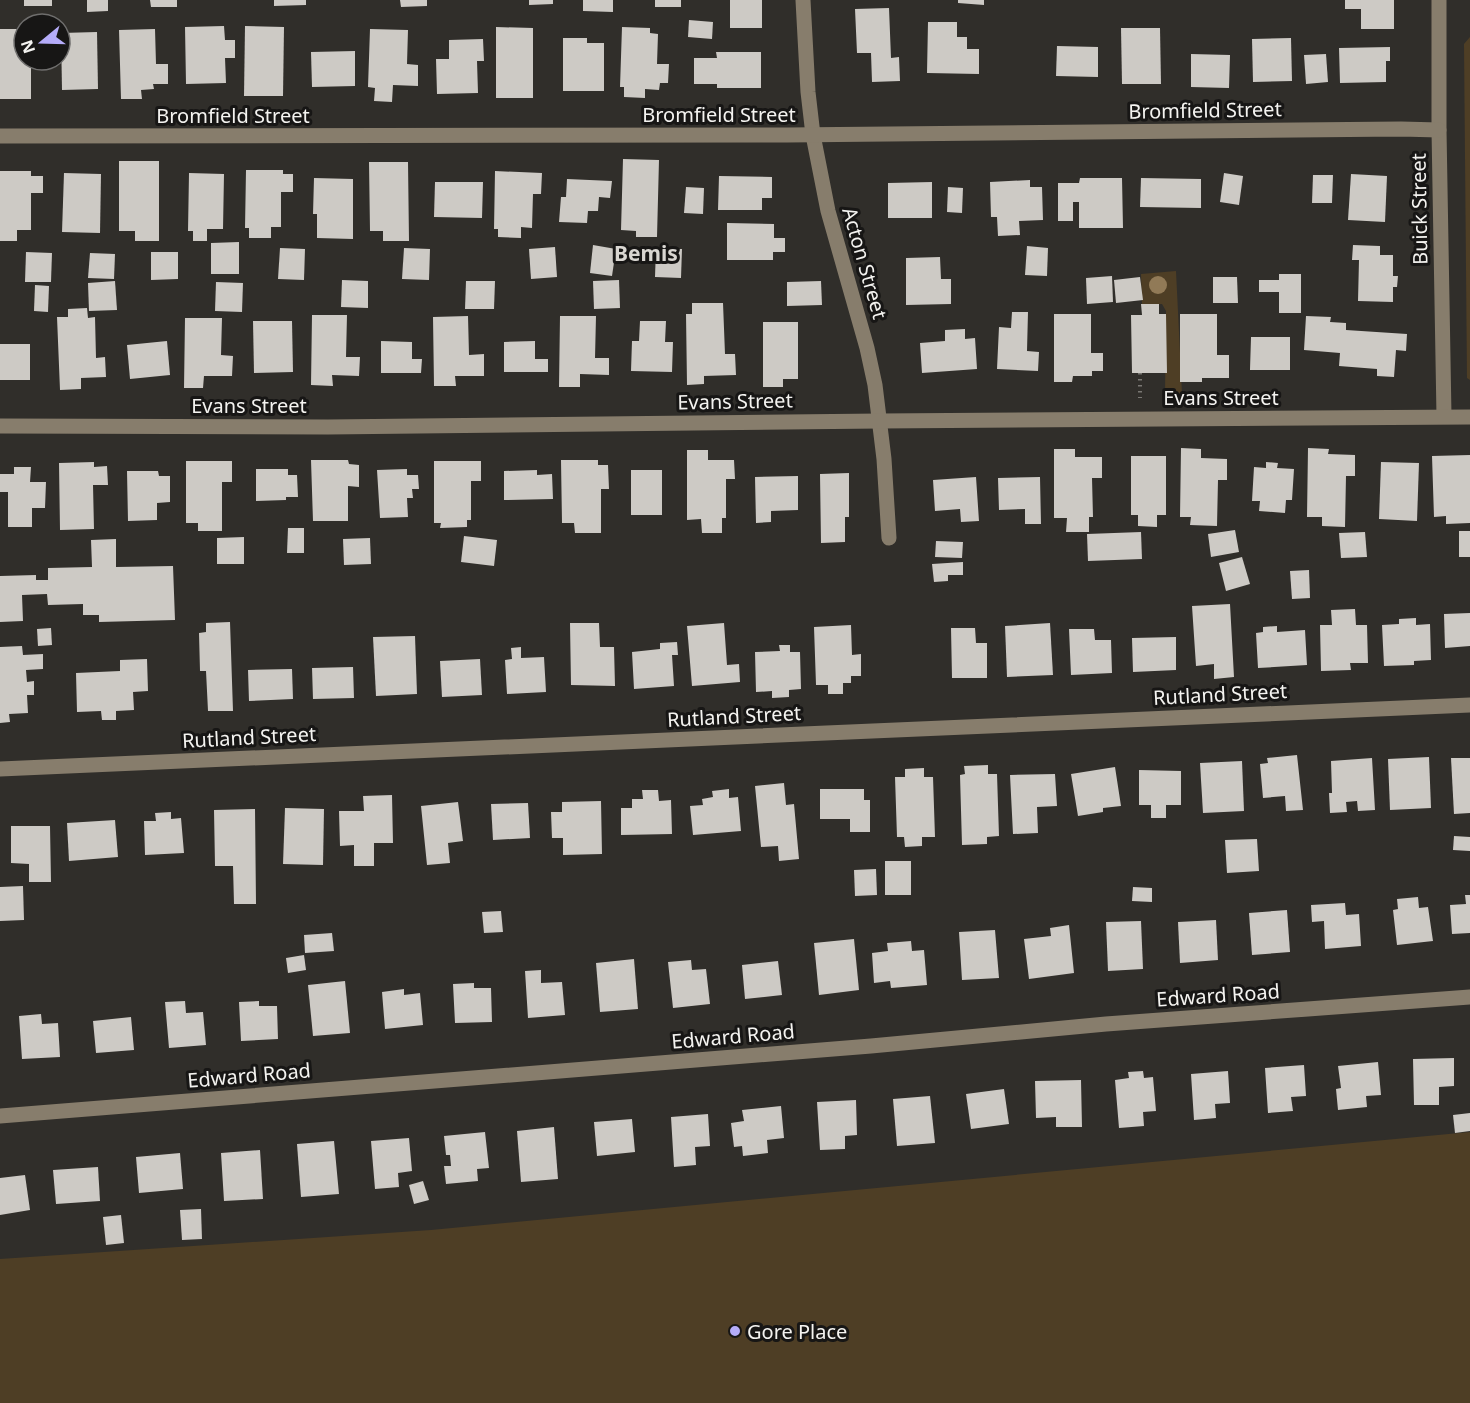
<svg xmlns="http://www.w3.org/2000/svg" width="1470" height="1403" font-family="'Noto Sans',sans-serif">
	<rect width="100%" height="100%" fill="#302e2a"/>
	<!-- green -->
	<g fill="#4e3e25">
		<polygon points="1470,37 1470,380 1467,378 1464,44"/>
		<polygon points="1176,271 1182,394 1165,394 1166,311 1162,304 1142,305 1141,274"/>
		<polygon points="1470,1132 1470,1403 0,1403 0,1259 431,1230"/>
	</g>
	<!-- building -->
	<g fill="#cdcac5">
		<rect x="24" y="0" width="28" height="6"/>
		<polygon points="87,0 108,0 108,11 87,12"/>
		<polygon points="150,0 177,0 177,7 151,7"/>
		<polygon points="274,0 306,0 306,5 274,6"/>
		<polygon points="400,0 427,0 427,6 401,7"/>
		<polygon points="529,0 553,0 553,4 529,5"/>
		<polygon points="583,0 613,0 613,12 583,11"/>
		<rect x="655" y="0" width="26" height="7"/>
		<rect x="730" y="0" width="32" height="28"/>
		<polygon points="958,0 984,0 984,5 958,3"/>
		<polygon points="1345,0 1394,0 1394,29 1361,29 1361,9 1345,9"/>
		<polygon points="889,8 891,58 899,57 900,81 872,82 871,53 857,53 855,9"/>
		<polygon points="689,20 713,22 712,39 688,37"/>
		<polygon points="928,22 957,22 957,37 967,37 967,49 979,49 979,74 927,73"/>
		<polygon points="224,26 225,40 235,40 235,58 225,58 226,83 186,84 185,27"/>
		<polygon points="245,26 284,27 283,96 244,96"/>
		<polygon points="496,27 533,28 533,98 496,98"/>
		<polygon points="622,27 650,28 650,33 658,34 657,64 669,64 668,83 660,83 659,90 645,89 645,98 624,97 624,87 620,87"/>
		<polygon points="1121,28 1160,28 1161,84 1122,84"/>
		<polygon points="0,29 24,29 24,60 31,60 31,99 0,99"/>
		<polygon points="155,29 156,64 168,64 168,84 153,84 154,89 141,90 142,99 121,99 119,30"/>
		<polygon points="370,29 408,30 407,64 418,65 418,86 393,85 392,102 374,101 375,88 368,87"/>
		<polygon points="97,32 98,89 62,90 61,33"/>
		<polygon points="563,38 587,38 587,43 604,43 604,91 563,91"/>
		<polygon points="1291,38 1292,81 1253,82 1252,39"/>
		<polygon points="483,39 484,61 477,61 478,93 437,94 436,59 449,59 449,40"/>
		<polygon points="1057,46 1098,47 1098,77 1056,76"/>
		<polygon points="1390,47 1390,61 1386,61 1386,82 1340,83 1339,48"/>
		<polygon points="355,51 355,86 312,87 311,52"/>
		<polygon points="716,52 761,52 761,88 717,88 717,84 694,84 694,58 717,58"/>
		<polygon points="1191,54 1230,55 1229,88 1191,87"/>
		<polygon points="1326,54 1328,82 1306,84 1304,55"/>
		<polygon points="623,159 659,160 657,237 636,237 636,231 621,230"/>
		<polygon points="119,161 159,161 159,241 135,241 135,231 119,231"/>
		<polygon points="369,162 408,162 409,241 383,241 383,231 370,231"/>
		<polygon points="246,170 283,170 283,174 293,174 293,192 281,192 281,227 271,227 271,238 249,238 249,228 245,228"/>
		<polygon points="0,171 31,171 31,176 43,176 43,193 31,193 31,230 17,230 17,241 0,241"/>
		<polygon points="495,171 542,173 541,194 533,194 532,228 521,227 521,238 498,237 498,229 494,229"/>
		<polygon points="64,173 101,174 100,233 62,232"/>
		<polygon points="189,173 224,174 223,229 207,229 207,241 193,241 193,231 188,231"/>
		<polygon points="1224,173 1243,176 1239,205 1220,202"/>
		<polygon points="1351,174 1387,176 1385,222 1348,220"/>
		<polygon points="1313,175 1333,175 1332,203 1312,203"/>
		<polygon points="719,176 772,177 772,198 762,198 762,210 718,210"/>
		<polygon points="314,178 353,179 353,239 317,238 317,214 313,214"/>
		<polygon points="1080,178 1122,178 1123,228 1079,228 1079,202 1073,202 1073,221 1058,221 1058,183 1079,183"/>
		<polygon points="1141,178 1201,179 1201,208 1140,207"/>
		<polygon points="567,179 612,181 610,198 599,197 598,211 588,211 587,223 559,222 561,197 566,197"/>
		<polygon points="1030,180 1030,187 1042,187 1043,220 1019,221 1020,235 998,236 997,217 991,217 990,182"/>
		<polygon points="435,182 483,182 482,218 434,217"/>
		<polygon points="932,182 932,218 888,218 888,183"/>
		<polygon points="686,187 704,188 703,214 684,213"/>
		<polygon points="948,187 963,188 962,213 947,212"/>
		<polygon points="727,223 774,224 774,238 785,238 785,252 773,252 773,260 727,260"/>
		<polygon points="239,242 239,274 211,274 211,243"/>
		<polygon points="593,245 616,249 612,276 590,273"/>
		<polygon points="1353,245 1380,246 1380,255 1393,255 1393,276 1398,276 1397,287 1393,287 1393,302 1358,301 1359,260 1352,260"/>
		<polygon points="1027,246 1048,248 1047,276 1025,275"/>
		<polygon points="555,247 557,277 531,279 529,249"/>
		<polygon points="280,248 305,249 304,280 278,279"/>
		<polygon points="404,248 430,249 429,280 402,279"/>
		<polygon points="656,249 682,249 681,278 655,277"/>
		<polygon points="26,252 52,253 51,282 25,282"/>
		<polygon points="151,252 178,252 178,279 151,280"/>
		<polygon points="90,253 115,254 114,279 88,278"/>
		<polygon points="940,257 941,279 951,279 951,304 906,305 906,258"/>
		<polygon points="1279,274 1301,274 1301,313 1279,313 1279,292 1259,292 1259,280 1279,280"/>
		<polygon points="1112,276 1113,302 1087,304 1086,278"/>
		<polygon points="1140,277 1143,300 1116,303 1114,280"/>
		<polygon points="1213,277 1237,277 1238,303 1213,303"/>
		<polygon points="342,280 368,281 368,308 341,307"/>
		<polygon points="619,280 620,308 594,309 593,281"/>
		<polygon points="115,281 117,310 89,311 88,283"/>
		<polygon points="466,281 495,281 494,309 465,309"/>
		<polygon points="821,281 822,305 787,306 787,282"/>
		<polygon points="216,282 243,283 242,312 215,311"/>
		<polygon points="35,285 49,286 48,312 34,311"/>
		<polygon points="692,303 723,303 725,354 735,354 736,375 704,376 704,384 687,385 686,314 692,314"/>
		<polygon points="1141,304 1159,304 1159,314 1166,314 1167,373 1132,373 1131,315 1142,315"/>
		<polygon points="87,308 88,318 95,317 96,358 105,357 106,377 81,378 81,389 60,390 57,317 68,317 68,309"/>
		<polygon points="1012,312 1028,312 1027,351 1039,352 1038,371 997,369 999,327 1011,328"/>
		<polygon points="1054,314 1091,314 1091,353 1103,353 1103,371 1092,371 1092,376 1073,376 1072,382 1054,382"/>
		<polygon points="1180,314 1217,314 1217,355 1229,355 1229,378 1202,378 1202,382 1180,382"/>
		<polygon points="312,315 347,315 346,357 360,357 359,376 332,375 333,386 311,385"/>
		<polygon points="468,316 469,355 484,354 484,376 455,376 456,386 434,386 433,317"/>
		<polygon points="560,316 596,316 595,358 609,358 609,375 580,374 580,387 559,387"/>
		<polygon points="1306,316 1331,317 1330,322 1346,323 1346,330 1407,334 1406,351 1396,350 1394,377 1377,376 1377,369 1339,366 1340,353 1304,350"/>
		<polygon points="185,318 222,318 221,355 233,356 232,376 204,376 203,388 184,388"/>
		<polygon points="253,321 292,321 293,372 254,373"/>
		<polygon points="640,321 666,321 665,342 673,342 672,372 631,371 632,341 639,341"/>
		<polygon points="763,322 798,322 798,379 783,379 783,387 763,387"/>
		<polygon points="965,329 965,339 975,338 977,369 922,373 920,343 945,341 945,330"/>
		<polygon points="1251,337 1290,337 1290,370 1250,370"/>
		<polygon points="167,341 170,375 130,379 127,345"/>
		<polygon points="381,341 412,342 412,359 422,359 421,373 381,373"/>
		<polygon points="535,341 535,359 548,359 548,372 504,372 504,342"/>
		<rect x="0" y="344" width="30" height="36"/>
		<polygon points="1181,448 1201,449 1201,458 1227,459 1227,480 1218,480 1217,526 1190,525 1191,517 1180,517"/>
		<polygon points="1308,448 1329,449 1328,454 1355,455 1355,476 1346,476 1345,527 1322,526 1322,517 1307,517"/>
		<polygon points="1054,449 1075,449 1075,457 1102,457 1102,478 1092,478 1093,517 1089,517 1089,532 1066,532 1067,518 1054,518"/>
		<polygon points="687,450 708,450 708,460 734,460 735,479 726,479 726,518 722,518 722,533 702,533 701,519 687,520"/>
		<polygon points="1470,455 1470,523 1446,524 1446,516 1434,517 1432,456"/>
		<polygon points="1131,456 1166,456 1166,515 1157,515 1157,527 1138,526 1138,515 1131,515"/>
		<polygon points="311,460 348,460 349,464 359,465 359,487 348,486 348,521 313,521"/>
		<polygon points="561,460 598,460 598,465 608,465 609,489 601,489 601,533 575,533 574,523 562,523"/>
		<polygon points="186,461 232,461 232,482 222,482 222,531 198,531 198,523 186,523"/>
		<polygon points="434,461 481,461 481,481 471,481 471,520 467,520 467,527 440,528 441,523 434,523"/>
		<polygon points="94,462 94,467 107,466 108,485 93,485 94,529 60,530 59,463"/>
		<polygon points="1266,462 1278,463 1277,468 1294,469 1292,500 1286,500 1285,513 1259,511 1260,501 1252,501 1254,467 1266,468"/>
		<polygon points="1381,462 1419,463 1417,521 1379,519"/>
		<polygon points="14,467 31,467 30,482 46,482 45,508 32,508 32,527 8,527 8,492 0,492 0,474 14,474"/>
		<polygon points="256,469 288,469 288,475 297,475 298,497 286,497 286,500 256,501"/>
		<polygon points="407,469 407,475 418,475 419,489 412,489 413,498 407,498 408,517 380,518 377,470"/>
		<polygon points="537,470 537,475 552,474 553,499 504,500 504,471"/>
		<rect x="631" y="470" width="31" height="45"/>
		<polygon points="127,471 158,471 159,476 170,476 170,502 157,503 157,520 128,521"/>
		<polygon points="849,473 849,517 845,517 845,542 821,543 820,474"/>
		<polygon points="798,476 798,510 771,511 771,522 756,523 755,477"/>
		<polygon points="976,477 979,521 961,522 960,509 935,511 933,480"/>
		<polygon points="1040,477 1041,524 1025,524 1025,509 999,510 998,478"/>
		<polygon points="288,528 304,528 304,553 287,553"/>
		<polygon points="1235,530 1239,552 1211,557 1208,534"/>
		<rect x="1459" y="531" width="11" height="26"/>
		<polygon points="1141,532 1142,559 1088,561 1087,534"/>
		<polygon points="1365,532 1367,557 1341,558 1339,533"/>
		<polygon points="464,536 497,540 494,566 461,562"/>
		<polygon points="244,537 244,564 217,564 217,538"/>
		<polygon points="370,538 371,564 344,565 343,539"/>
		<polygon points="116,539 116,567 173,566 175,620 99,622 99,615 83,615 83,604 48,605 47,594 22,595 23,621 0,622 0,576 36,575 36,580 48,580 48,568 92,567 91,540"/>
		<polygon points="936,541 963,542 962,558 935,557"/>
		<polygon points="1242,557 1250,584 1226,591 1219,563"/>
		<polygon points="963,562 963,575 948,575 948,581 934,582 932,564"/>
		<polygon points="1309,570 1310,598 1292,599 1290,571"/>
		<polygon points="1230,604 1234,677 1214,679 1214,664 1196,666 1192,606"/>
		<polygon points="1355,609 1356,625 1367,625 1368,663 1350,663 1351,670 1321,671 1320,625 1332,625 1331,610"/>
		<polygon points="1470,613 1470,646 1445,648 1444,614"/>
		<polygon points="1416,618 1416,625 1430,624 1431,660 1414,661 1414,665 1384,666 1382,625 1399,624 1399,619"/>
		<polygon points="230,622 233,711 208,711 206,671 200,671 199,633 206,632 206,623"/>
		<polygon points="570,623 599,623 600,647 614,647 615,686 571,685"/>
		<polygon points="724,623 727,665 739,664 740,682 692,686 687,626"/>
		<polygon points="1050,623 1053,675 1007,677 1005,626"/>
		<polygon points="851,625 852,655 861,654 861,676 851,676 851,683 843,683 843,694 828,694 828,685 816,685 814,627"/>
		<polygon points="1277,626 1277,632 1305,630 1307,665 1258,668 1256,633 1263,632 1263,627"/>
		<polygon points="51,628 52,645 38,646 37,629"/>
		<polygon points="951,628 975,628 976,643 987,643 987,678 952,678"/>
		<polygon points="1069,629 1094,629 1095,640 1111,640 1112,673 1071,675"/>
		<polygon points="415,636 417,694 376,696 373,637"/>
		<polygon points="1176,637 1176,670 1133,672 1132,638"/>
		<polygon points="677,642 678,655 672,655 674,686 634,689 632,652 660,649 660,643"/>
		<polygon points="779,645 790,645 790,652 800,652 801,689 789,690 789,697 772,698 772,691 756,692 755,652 780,651"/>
		<polygon points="22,646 23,655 43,654 43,669 26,670 27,682 34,681 34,695 27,695 28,713 9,714 10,722 0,723 0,647"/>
		<polygon points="521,647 521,658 544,657 546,692 507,694 505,660 512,659 511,648"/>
		<polygon points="147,659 148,691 133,692 134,710 116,711 116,720 102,720 101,711 77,712 76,673 120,671 120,660"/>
		<polygon points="480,659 482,695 442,697 440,661"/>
		<polygon points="353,667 354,698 313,699 312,668"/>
		<polygon points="292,669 293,699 249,701 248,670"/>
		<polygon points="1297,755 1303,810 1286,811 1285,796 1263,798 1260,764 1268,763 1267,758"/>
		<polygon points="1429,757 1431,808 1390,810 1388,759"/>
		<polygon points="1372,758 1375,810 1358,811 1357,801 1346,802 1347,812 1330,813 1329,793 1332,793 1331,761"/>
		<polygon points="1451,758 1470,758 1470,813 1454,814"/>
		<polygon points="1242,761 1244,811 1203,813 1200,763"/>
		<polygon points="988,765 988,774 997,774 999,836 987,837 987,844 962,845 960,775 965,774 964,766"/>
		<polygon points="1115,767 1121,806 1103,808 1103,812 1078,816 1071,774"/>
		<polygon points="924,768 924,777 933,777 935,837 922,837 922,846 905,847 904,837 897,837 895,777 905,777 905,769"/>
		<polygon points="1139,770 1181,771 1181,805 1166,805 1166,818 1151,818 1151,805 1139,805"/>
		<polygon points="1055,774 1057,806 1037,807 1038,833 1013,834 1010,775"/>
		<polygon points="784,783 786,805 794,804 799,859 779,861 778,846 761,847 755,786"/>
		<polygon points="729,789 729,798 738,797 741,831 693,835 690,806 703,805 702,799 713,797 712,791"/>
		<polygon points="820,789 864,789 864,800 870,800 870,832 850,832 850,819 820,819"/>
		<polygon points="642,790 658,790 659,801 671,800 672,834 621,835 621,808 632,808 632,799 643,799"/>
		<polygon points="392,795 393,843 374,843 374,866 354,866 354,845 340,846 339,811 364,811 363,796"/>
		<polygon points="601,801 602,854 563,855 563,838 552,838 551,812 562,812 562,802"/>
		<polygon points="458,802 463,841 448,843 450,863 427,865 421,806"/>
		<polygon points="528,803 530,838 493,840 491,804"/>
		<polygon points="285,808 324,809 323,865 283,864"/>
		<polygon points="255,809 256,904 234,904 233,866 215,866 214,810"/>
		<polygon points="171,812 171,819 181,818 184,853 145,855 144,821 156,821 155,813"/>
		<polygon points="115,820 118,857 69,861 67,823"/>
		<polygon points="11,826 50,826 51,882 29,882 29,864 11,863"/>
		<polygon points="1454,836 1470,837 1470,851 1453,850"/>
		<polygon points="1257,839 1259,871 1227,873 1225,840"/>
		<rect x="885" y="861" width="26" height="34"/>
		<polygon points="876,869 877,895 855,896 854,870"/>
		<polygon points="23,886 24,920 0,921 0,887"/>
		<polygon points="1133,887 1152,888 1152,902 1132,901"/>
		<polygon points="1465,895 1470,895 1470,933 1452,934 1450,905 1466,904"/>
		<polygon points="1418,897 1419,908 1428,907 1433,941 1397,945 1393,910 1398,909 1397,899"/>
		<polygon points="1345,903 1346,915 1359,914 1361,946 1325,949 1324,921 1312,922 1311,905"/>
		<polygon points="1287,910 1290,952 1252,955 1249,913"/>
		<polygon points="501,911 503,932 484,933 482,912"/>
		<polygon points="1216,920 1218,960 1180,963 1178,922"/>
		<polygon points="1141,921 1143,969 1108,971 1106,922"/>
		<polygon points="1069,925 1074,973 1029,979 1024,939 1051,936 1050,928"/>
		<polygon points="995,930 999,978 962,980 959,932"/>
		<polygon points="332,933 334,951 305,953 304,935"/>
		<polygon points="854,939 859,990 819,995 814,943"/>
		<polygon points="911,941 912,951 924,950 927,985 891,988 890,981 874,983 872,953 888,951 887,943"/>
		<polygon points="304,955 306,970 288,973 286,958"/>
		<polygon points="634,959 638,1009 600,1012 596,963"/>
		<polygon points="691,960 692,970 706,969 710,1004 673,1008 668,962"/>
		<polygon points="778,961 782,995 745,999 742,965"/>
		<polygon points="541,970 541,983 562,982 565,1015 528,1018 525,971"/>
		<polygon points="345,981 350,1033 313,1036 308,985"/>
		<polygon points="474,983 474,988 491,988 492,1022 455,1023 453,984"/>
		<polygon points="404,989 404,995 420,993 423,1025 385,1029 382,992"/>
		<polygon points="185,1001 186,1013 203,1012 206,1045 169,1048 165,1002"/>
		<polygon points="259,1001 259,1006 277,1006 278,1039 241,1041 239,1002"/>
		<polygon points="41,1014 42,1024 58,1023 60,1057 22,1059 19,1016"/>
		<polygon points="131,1017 134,1050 96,1053 93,1021"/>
		<polygon points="1454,1058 1454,1086 1439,1087 1439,1105 1414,1105 1413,1059"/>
		<polygon points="1378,1062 1381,1095 1366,1096 1367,1107 1338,1110 1336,1089 1341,1088 1338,1066"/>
		<polygon points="1304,1065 1306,1096 1291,1097 1293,1111 1268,1113 1265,1068"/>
		<polygon points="1143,1071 1144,1078 1153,1077 1156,1111 1143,1112 1144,1126 1119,1128 1115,1080 1129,1078 1128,1072"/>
		<polygon points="1228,1071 1230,1103 1215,1104 1216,1118 1194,1120 1191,1074"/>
		<polygon points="1081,1080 1082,1127 1056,1127 1056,1117 1036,1118 1035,1081"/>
		<polygon points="1004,1089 1009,1124 971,1129 966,1094"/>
		<polygon points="930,1096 935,1143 897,1146 893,1099"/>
		<polygon points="856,1100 857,1135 845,1136 845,1149 820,1150 817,1102"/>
		<polygon points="781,1106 784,1138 767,1140 768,1153 743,1156 742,1146 734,1147 731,1123 744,1121 742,1110"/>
		<polygon points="1470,1113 1470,1131 1455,1133 1453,1115"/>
		<polygon points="708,1114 710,1146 695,1147 696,1165 674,1167 671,1117"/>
		<polygon points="632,1119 635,1152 597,1156 594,1122"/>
		<polygon points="554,1127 558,1179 521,1182 517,1131"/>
		<polygon points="485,1132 489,1168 477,1169 478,1181 446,1184 444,1166 451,1166 450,1155 446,1155 444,1136"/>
		<polygon points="409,1138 412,1171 398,1173 399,1187 375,1189 371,1141"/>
		<polygon points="334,1141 339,1194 301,1197 297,1144"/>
		<polygon points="260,1150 263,1199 224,1201 221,1153"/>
		<polygon points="180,1153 183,1189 139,1193 136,1157"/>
		<polygon points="98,1167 100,1201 56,1204 53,1170"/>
		<polygon points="25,1175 30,1210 0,1215 0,1178"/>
		<polygon points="423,1181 429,1200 414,1204 409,1185"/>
		<polygon points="201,1209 202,1239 182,1240 180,1210"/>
		<polygon points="121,1215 124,1243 106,1245 103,1217"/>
	</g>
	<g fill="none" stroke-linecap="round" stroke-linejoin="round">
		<!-- path -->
		<polyline stroke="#7a7874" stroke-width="4" stroke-dasharray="1.5 4.5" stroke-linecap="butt" points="1140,373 1140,398"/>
		<!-- minor -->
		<g stroke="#877d6c" stroke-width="15">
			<polyline points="803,0 808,92 813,135 828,211 867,348 875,385 884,459 889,538"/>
			<polyline points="1439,0 1439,130 1444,416"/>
			<polyline points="0,136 787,135 1401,129 1439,130"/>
			<polyline points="0,426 328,427 880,421 1470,417"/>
			<polyline points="0,769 1470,705"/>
			<polyline points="0,1116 871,1046 1106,1024 1470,997"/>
		</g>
	</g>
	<!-- trees -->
	<circle fill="#917a57" cx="1158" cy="285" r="9"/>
	<!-- markers -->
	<circle fill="#b5acf9" stroke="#171615" stroke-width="2" cx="735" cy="1331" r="6"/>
	<g text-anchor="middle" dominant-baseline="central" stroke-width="6" stroke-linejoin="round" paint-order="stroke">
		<!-- street labels -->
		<g font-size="20" fill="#f4f3f0" stroke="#171615">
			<text transform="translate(1205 110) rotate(-1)">Bromfield Street</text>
			<text x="719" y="114">Bromfield Street</text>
			<text x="233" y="115">Bromfield Street</text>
			<text transform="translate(1419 209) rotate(-91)">Buick Street</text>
			<text transform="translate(865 263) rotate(74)">Acton Street</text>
			<text x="1221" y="397">Evans Street</text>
			<text transform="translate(735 401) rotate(-1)">Evans Street</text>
			<text x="249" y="405">Evans Street</text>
			<text transform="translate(1220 694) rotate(-3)">Rutland Street</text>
			<text transform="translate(734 716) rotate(-3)">Rutland Street</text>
			<text transform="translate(249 737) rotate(-3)">Rutland Street</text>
			<text transform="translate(1218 995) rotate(-4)">Edward Road</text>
			<text transform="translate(733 1036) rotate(-5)">Edward Road</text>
			<text transform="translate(249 1075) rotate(-5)">Edward Road</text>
		</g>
		<!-- poi labels -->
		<g font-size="20" fill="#f4f3f0" stroke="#171615" text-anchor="start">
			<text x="747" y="1331">Gore Place</text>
		</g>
		<!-- neighbourhood labels -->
		<g font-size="21" font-weight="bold" fill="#d9d6d1" stroke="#171615">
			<text x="646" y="253">Bemis</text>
		</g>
	</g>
	<!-- north arrow -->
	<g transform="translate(42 42) rotate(251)"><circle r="28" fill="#171615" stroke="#6f6e6d" stroke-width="1.5"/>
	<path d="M0-4.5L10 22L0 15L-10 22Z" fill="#b5acf9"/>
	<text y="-9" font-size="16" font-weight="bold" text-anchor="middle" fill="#f4f3f0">N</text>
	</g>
</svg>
